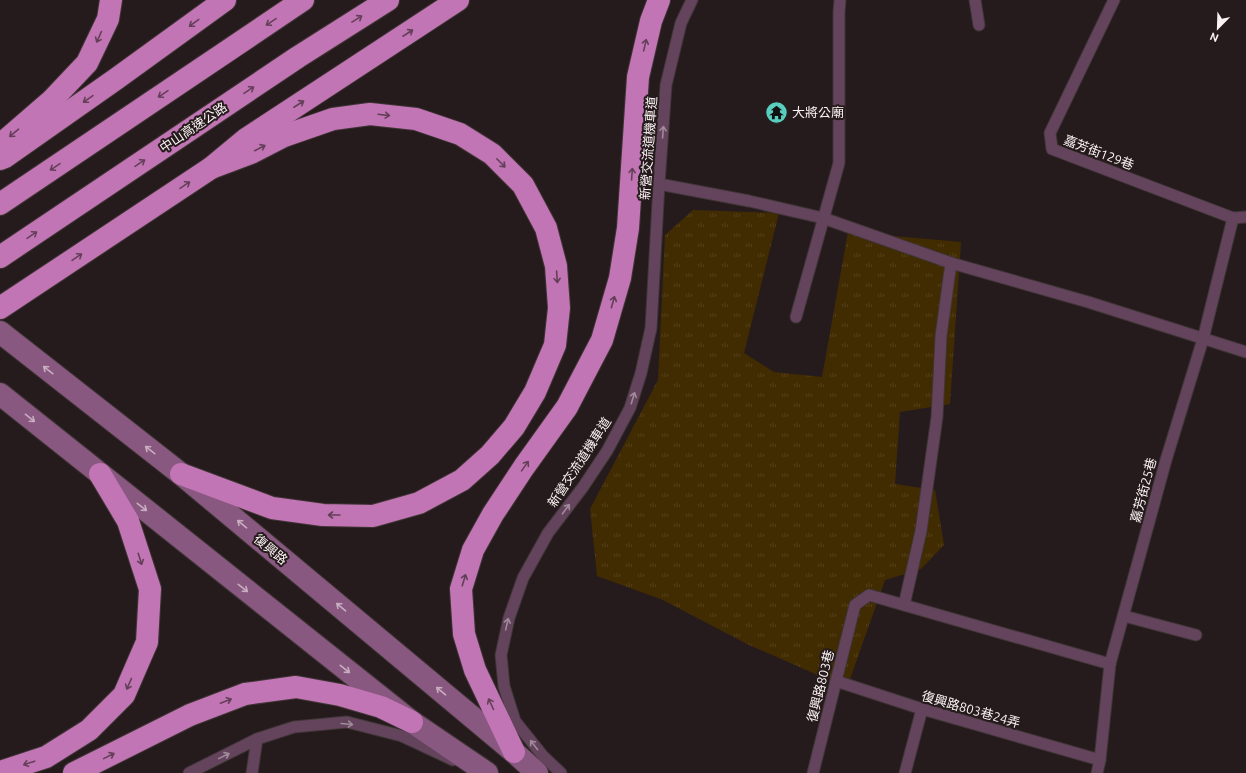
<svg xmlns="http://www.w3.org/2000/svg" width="1246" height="773" font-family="Ubuntu,'Noto Sans TC',sans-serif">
	<defs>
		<pattern id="grass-tufts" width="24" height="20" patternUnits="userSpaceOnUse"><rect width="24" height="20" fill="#412b01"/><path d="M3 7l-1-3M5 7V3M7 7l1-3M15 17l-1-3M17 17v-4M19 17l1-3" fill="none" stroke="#54401a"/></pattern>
	</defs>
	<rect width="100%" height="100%" fill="#261b1c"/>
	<!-- grass -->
	<polygon fill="url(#grass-tufts)" points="693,210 779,213 744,353 774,372 822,377 848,232 961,242 950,404 900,412 895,484 935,490 944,545 921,569 885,580 849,682 822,677 747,644 663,600 597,576 590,509 658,380 665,235"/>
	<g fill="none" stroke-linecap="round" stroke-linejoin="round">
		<defs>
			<g id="service">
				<polyline points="975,0 979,25"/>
				<polyline points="1114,0 1050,133 1052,149 1233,218 1246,217"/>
				<polyline points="659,184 749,201 823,218 951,263 1088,302 1246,352"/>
				<polyline points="796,317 839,163 839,12 840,0"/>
				<polyline points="904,605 921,531 937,417 941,336 951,263"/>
				<polyline points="1124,616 1196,635"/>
				<polyline points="836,681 922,709 1100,760"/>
				<polyline points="189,773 257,739 294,727 347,722 402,736 453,760"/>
				<polyline points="252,773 257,739"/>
				<polyline points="561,773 543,756 515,721 504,686 501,655 509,618 523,578 548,533 583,487 607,451 630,408 641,373 651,328 659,184 666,85 681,23 692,0"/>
				<polyline points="813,773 855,605 869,595 1110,664"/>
				<polyline points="905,773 922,709"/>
				<polyline points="1097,773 1100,760 1110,664 1166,460 1203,339 1233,218"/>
			</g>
			<g id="secondary">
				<polyline points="0,332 181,474 514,752 537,773"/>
				<polyline points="0,394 412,722 487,773"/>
			</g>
			<g id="motorway">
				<polyline points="0,145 52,100 87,63 108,19 111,0"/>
				<polyline points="0,159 5,157 116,79 225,0"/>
				<polyline points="0,204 303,0"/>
				<polyline points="0,257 298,57 388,0"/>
				<polyline points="0,308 211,168 246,139 458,0"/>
				<polyline points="181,474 272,508 323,515 373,516 419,503 462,480 490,455 514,427 535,392 555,345 559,308 556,266 546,228 523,185 492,154 460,134 416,119 370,114 333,119 284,136 251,153 211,168"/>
				<polyline points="514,752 475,670 464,634 461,589 473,550 493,514 524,467 567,407 602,340 620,278 628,228 638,77 651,21 659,0"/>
				<polyline points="0,772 46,757 89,730 124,695 147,642 150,589 128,521 100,474"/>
				<polyline points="74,773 190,715 245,694 296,687 340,695 381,707 412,722"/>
			</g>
		</defs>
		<!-- service casing -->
		<use href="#service" stroke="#403536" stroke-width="13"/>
		<!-- secondary casing -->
		<use href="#secondary" stroke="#403536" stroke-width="24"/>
		<!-- motorway casing -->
		<use href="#motorway" stroke="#403536" stroke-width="24"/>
		<!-- service -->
		<use href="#service" stroke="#63445c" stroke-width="11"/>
		<!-- secondary -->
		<use href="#secondary" stroke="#895880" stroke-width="22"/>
		<!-- motorway -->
		<use href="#motorway" stroke="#c275b4" stroke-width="22"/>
	</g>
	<!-- one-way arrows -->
	<defs><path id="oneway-shaft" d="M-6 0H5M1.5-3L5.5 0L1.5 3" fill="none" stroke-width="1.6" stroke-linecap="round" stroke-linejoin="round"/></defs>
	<g stroke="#643f59">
		<use href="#oneway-shaft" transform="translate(357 19) rotate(-32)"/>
		<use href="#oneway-shaft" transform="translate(271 22) rotate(146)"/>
		<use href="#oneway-shaft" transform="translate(194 23) rotate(144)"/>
		<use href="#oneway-shaft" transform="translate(408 33) rotate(-33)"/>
		<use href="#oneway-shaft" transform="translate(99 37) rotate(114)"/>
		<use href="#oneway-shaft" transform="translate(645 45) rotate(-77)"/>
		<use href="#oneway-shaft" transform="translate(249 90) rotate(-34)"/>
		<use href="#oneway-shaft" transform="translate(163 94) rotate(146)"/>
		<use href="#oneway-shaft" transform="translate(88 99) rotate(145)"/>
		<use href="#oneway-shaft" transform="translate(299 104) rotate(-33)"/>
		<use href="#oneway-shaft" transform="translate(384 115) rotate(7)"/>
		<use href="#oneway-shaft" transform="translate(14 133) rotate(140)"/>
		<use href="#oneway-shaft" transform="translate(260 148) rotate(-27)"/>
		<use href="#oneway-shaft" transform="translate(140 163) rotate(-34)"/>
		<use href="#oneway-shaft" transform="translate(501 163) rotate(45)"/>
		<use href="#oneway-shaft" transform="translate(55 167) rotate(146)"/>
		<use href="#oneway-shaft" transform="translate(632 174) rotate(-86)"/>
		<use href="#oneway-shaft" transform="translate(185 185) rotate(-34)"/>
		<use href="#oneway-shaft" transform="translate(32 235) rotate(-34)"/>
		<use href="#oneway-shaft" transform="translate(77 257) rotate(-34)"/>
		<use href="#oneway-shaft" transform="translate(557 277) rotate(86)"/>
		<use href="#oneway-shaft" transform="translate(613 302) rotate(-74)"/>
		<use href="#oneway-shaft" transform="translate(525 466) rotate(-55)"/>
		<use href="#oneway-shaft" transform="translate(334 515) rotate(-180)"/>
		<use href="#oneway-shaft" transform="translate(140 559) rotate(72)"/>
		<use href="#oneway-shaft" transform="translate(464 580) rotate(-73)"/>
		<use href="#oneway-shaft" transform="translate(129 684) rotate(114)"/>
		<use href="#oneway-shaft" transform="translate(226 701) rotate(-21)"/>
		<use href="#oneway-shaft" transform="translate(491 704) rotate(-115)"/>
		<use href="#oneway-shaft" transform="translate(109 756) rotate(-26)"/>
		<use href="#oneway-shaft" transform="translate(29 763) rotate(162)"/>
	</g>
	<g stroke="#a08a99">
		<use href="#oneway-shaft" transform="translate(663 132) rotate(-86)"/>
		<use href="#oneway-shaft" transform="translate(633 398) rotate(-73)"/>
		<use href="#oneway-shaft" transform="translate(566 509) rotate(-53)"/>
		<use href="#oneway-shaft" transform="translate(507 624) rotate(-77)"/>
		<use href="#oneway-shaft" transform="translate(347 724) rotate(5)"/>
		<use href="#oneway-shaft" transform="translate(534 745) rotate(-128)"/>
		<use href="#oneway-shaft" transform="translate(224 756) rotate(-26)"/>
	</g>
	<g stroke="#c8adc0">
		<use href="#oneway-shaft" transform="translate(48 370) rotate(-142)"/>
		<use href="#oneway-shaft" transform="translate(30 418) rotate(39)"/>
		<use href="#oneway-shaft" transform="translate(150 450) rotate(-142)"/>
		<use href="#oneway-shaft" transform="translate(142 507) rotate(38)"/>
		<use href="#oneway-shaft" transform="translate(242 524) rotate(-140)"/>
		<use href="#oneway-shaft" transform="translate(243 588) rotate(38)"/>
		<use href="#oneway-shaft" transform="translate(341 607) rotate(-140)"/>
		<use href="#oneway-shaft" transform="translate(345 669) rotate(38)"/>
		<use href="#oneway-shaft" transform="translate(441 691) rotate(-140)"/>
	</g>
	<!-- icons -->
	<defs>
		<symbol id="temple-disc" viewBox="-11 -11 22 22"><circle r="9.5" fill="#59cebe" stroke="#261b1c"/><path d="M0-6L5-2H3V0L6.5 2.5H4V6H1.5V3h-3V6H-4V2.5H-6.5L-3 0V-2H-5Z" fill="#111"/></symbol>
	</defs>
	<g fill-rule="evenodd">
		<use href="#temple-disc" x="764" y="100" width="25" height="25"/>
	</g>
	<g text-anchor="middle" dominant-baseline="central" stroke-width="4" stroke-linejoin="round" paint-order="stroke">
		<!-- poi labels -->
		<g font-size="13" fill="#fbf3f4" stroke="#261b1c" text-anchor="start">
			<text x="792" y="112">大將公廟</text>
		</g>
		<!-- street labels -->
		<g font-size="13" fill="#fbf3f4" stroke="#261b1c">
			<text transform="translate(193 127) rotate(-34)">中山高速公路</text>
			<text transform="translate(648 148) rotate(-86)">新營交流道機車道</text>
			<text transform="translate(1099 152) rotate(21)">嘉芳街129巷</text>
			<text transform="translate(579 462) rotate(-57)">新營交流道機車道</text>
			<text transform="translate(1143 490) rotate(-75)">嘉芳街25巷</text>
			<text transform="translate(271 549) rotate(40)">復興路</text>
			<text transform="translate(820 686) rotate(-76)">復興路803巷</text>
			<text transform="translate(971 709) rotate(16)">復興路803巷24弄</text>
		</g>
	</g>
	<!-- north arrow -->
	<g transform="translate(1218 28) rotate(203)" stroke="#261b1c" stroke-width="3" paint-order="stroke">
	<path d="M0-3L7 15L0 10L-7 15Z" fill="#fbf3f4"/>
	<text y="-6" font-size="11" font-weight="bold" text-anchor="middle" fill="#fbf3f4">N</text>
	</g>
</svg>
